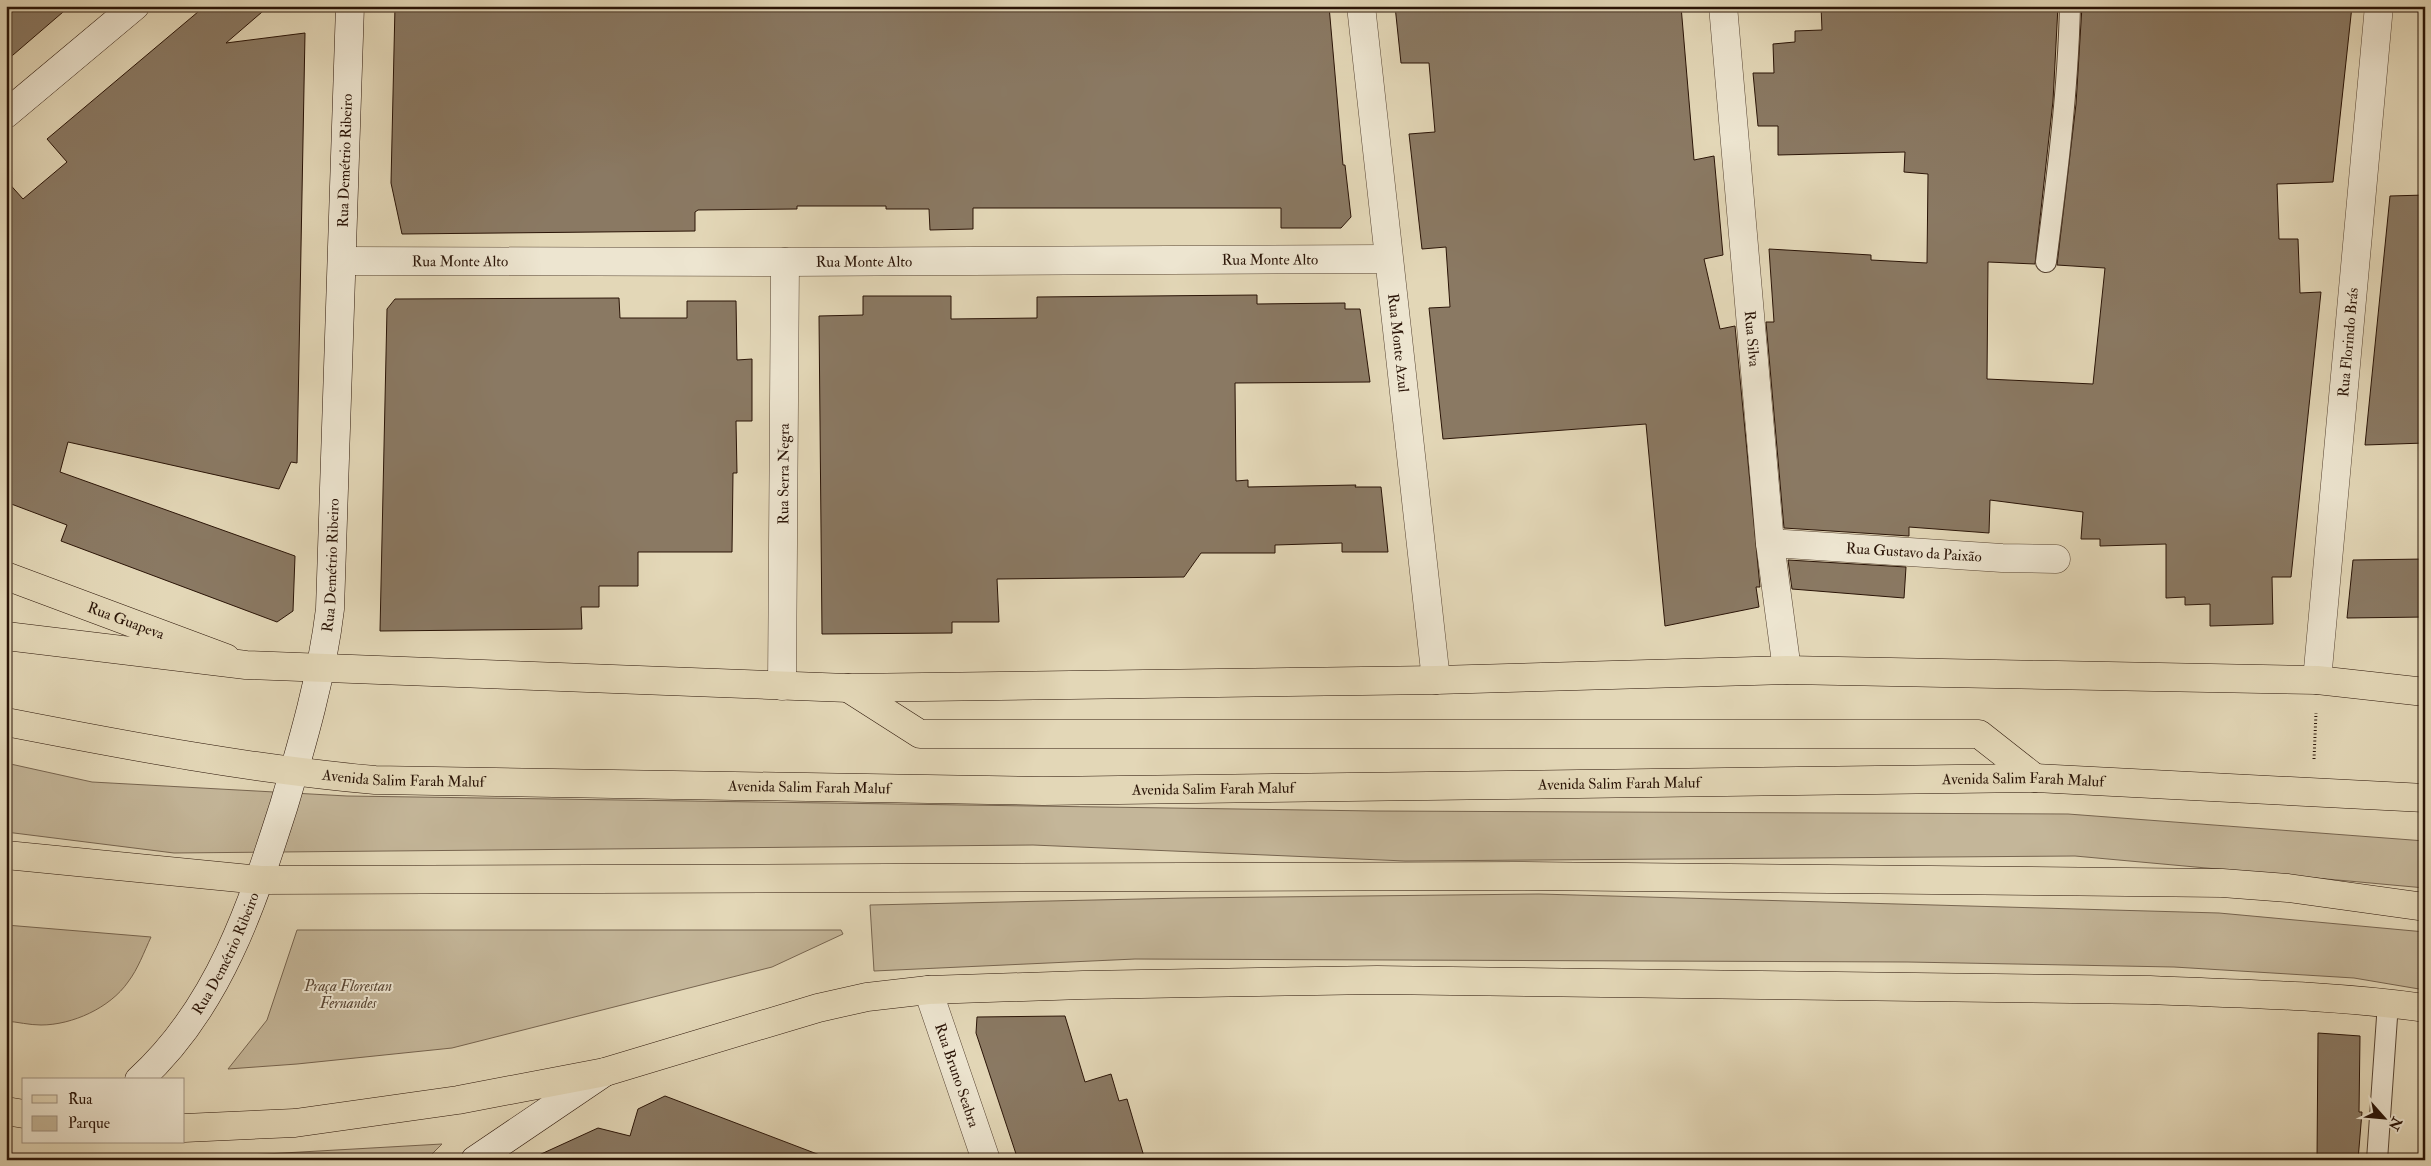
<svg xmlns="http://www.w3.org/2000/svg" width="2431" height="1166" font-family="'IM FELL Double Pica',serif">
	<rect width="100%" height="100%" fill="#e3d7b7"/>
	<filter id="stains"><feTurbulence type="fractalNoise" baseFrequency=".004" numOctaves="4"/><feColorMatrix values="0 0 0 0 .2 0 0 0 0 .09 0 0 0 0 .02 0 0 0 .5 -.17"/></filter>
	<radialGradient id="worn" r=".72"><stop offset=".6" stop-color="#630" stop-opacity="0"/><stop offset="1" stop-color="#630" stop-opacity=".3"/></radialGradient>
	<!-- green -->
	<g fill="#c4b699" stroke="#776550">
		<polygon points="6,763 92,782 347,796 1375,811 2068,814 2425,841 2425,888 2075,856 1405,861 1033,845 174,853 6,832"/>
		<polygon points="1539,894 2219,913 2425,932 2425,990 2354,978 2174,967 1908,962 1135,959 874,971 870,905 1185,898"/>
		<path d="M 6,925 L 151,937 C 144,952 138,969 128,982 C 110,1008 72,1025 41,1025 C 29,1025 18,1022 6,1021 Z"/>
		<polygon points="297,930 841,930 843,934 772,967 452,1048 297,1064 228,1069 267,1020"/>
		<polygon points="442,1144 426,1160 160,1160"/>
	</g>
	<!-- building -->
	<g fill="#8a7963" stroke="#2a1407">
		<polygon points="6,6 70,6 6,61"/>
		<polygon points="205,6 269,6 226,43 305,33 297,463 291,462 279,489 68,442 60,472 295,556 293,611 277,622 61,541 67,525 6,502 6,180 23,199 67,162 47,139"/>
		<polygon points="395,6 1329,6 1343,165 1345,165 1351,217 1341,228 1281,228 1281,208 973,208 973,229 930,230 929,209 886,209 886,206 797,206 797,209 698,210 695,212 695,231 402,234 391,183"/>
		<polygon points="1395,6 1681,6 1694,160 1714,156 1723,255 1704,259 1720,329 1735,326 1760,587 1756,587 1759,607 1665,626 1646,424 1443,439 1429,308 1450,307 1446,247 1422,249 1409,134 1435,132 1429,63 1401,63"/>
		<polygon points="1821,6 2058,6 2053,101 2035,264 1988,262 1987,379 2093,384 2105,268 2057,265 2076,104 2082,6 2352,6 2333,182 2277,184 2279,239 2298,239 2300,293 2321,292 2291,577 2272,577 2273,624 2210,626 2210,604 2185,605 2185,597 2166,598 2166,544 2100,546 2100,539 2081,539 2083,512 1990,500 1989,533 1909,527 1909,536 1784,528 1766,322 1774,322 1769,249 1871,255 1871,260 1927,263 1928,174 1904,172 1905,152 1778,155 1778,126 1758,126 1753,73 1774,73 1773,44 1795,42 1795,31 1822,30"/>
		<polygon points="2425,195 2425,443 2365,445 2390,196"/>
		<polygon points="1257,295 1257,304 1345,303 1345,309 1360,309 1370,382 1235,383 1236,481 1248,480 1248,487 1356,485 1355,487 1381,487 1388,552 1342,552 1342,543 1275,545 1275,553 1201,553 1184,577 997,579 999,622 952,622 952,633 822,634 819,316 863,315 863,296 951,296 951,319 1037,318 1037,297"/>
		<polygon points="619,298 620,318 687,318 687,301 736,301 737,360 752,359 752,421 736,421 737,473 733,473 732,552 638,552 638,586 599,586 599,607 581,607 582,629 380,631 387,309 395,299"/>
		<polygon points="2425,559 2425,617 2347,618 2353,560"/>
		<polygon points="1788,560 1906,567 1904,598 1792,589"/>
		<polygon points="1065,1016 1085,1082 1111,1074 1119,1101 1127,1099 1145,1160 1018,1160 976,1033 977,1017"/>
		<polygon points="2318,1033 2360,1036 2359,1112 2362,1112 2358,1160 2317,1160"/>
		<polygon points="665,1096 825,1157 825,1160 528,1160 598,1128 630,1136 638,1109"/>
	</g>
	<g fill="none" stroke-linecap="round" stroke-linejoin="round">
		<defs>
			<g id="lane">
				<path d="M 2046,262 C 2057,177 2068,92 2070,6"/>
				<polyline points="2377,1160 2388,1003"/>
			</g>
			<g id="street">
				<path id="s1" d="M 1361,6 L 1436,680"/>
				<path id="s2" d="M 1723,6 L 1770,543 L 1787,670"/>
				<path id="s3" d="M 342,261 L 785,262 L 1388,259"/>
				<path id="s4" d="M 1770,543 L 2002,558 L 2056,559"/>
				<path id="s5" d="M 2317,680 L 2379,6"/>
				<path id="s6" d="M 782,686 L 785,262"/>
				<path id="s7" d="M 928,990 L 986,1160"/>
			</g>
			<g id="secondary">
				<polyline points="6,114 135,6"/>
				<path id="s8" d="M 139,1080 C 219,1007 252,905 284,805 C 303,741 322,676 330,609 L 350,6"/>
				<polyline points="475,1160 605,1072"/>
			</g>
			<g id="primary">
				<path id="s9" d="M 6,576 L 226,658"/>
			</g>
			<g id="highway">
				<polyline points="6,636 246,665 848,688 1436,680 1787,670 2317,680 2425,692"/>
				<polyline points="848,688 920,734 1979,734 2035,778"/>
				<path id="s10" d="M 6,722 C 129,746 251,769 375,780 L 1043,791 L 2035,778 L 2425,798"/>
				<polyline points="6,855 260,880 1522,876 2222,883 2288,888 2425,907"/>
				<polyline points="6,1111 24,1114"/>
				<path d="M 184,1128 L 295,1123 L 458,1100 L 605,1072 L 818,1008 L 867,997 L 928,990 L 1083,985 L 1377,980 L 2150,990 C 2241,994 2334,995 2425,1008"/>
			</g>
		</defs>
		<!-- lane casing -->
		<use href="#lane" stroke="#584533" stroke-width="22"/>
		<!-- street casing -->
		<use href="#street" stroke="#584533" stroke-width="29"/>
		<!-- secondary casing -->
		<use href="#secondary" stroke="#2a1407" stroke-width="29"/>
		<!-- primary casing -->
		<use href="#primary" stroke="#2a1407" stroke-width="29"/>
		<!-- highway casing -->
		<use href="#highway" stroke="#2a1407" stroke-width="29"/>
		<!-- path -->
		<polyline stroke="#2a1407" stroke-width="3" stroke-dasharray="1 2.5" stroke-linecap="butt" points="2314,759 2316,713"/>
		<!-- lane -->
		<use href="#lane" stroke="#ede5d0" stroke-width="20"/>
		<!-- street -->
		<use href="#street" stroke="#ede5d0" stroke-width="28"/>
		<!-- secondary -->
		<use href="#secondary" stroke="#ede5d0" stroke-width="28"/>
		<!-- primary -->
		<use href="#primary" stroke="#e3d7b7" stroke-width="28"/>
		<!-- highway -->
		<use href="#highway" stroke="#e3d7b7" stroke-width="28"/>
	</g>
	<g text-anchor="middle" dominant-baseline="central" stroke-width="4" stroke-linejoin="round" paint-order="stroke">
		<!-- street labels -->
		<g font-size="15" fill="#2a1407" stroke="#ede5d0">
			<text stroke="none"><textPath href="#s8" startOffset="965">Rua Demétrio Ribeiro</textPath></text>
			<text stroke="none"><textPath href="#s3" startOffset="928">Rua Monte Alto</textPath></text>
			<text stroke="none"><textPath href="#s3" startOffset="118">Rua Monte Alto</textPath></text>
			<text stroke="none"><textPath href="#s3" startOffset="522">Rua Monte Alto</textPath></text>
			<text stroke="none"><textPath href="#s2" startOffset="334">Rua Silva</textPath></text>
			<text stroke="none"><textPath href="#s1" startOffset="339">Rua Monte Azul</textPath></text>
			<text stroke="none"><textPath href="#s5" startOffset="339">Rua Florindo Brás</textPath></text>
			<text stroke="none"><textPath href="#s6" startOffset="212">Rua Serra Negra</textPath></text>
			<text stroke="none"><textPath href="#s4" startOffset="144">Rua Gustavo da Paixão</textPath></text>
			<text stroke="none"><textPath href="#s8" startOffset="560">Rua Demétrio Ribeiro</textPath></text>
			<text stroke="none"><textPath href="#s9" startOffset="128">Rua Guapeva</textPath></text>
			<text stroke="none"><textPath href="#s10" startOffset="402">Avenida Salim Farah Maluf</textPath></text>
			<text stroke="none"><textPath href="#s10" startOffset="2022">Avenida Salim Farah Maluf</textPath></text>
			<text stroke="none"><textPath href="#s10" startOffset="1618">Avenida Salim Farah Maluf</textPath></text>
			<text stroke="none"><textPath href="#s10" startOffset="808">Avenida Salim Farah Maluf</textPath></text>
			<text stroke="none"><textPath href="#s10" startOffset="1212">Avenida Salim Farah Maluf</textPath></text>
			<text stroke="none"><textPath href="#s8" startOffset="155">Rua Demétrio Ribeiro</textPath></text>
			<text stroke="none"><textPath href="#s7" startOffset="90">Rua Bruno Seabra</textPath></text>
		</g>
		<!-- park labels -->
		<g font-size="15" font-style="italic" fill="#584533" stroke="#ede5d0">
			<text x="348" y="986">Praça Florestan<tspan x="348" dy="17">Fernandes</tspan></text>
		</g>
	</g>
	<!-- margin -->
	<rect width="2431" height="1166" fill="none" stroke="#e3d7b7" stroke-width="25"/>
	<rect x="8" y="8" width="2416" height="1151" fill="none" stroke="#2a1407" stroke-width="2.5"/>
	<rect x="12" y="12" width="2406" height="1141" fill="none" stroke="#2a1407"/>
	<!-- legend -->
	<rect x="22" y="1078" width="162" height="65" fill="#ede5d0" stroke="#9f9180"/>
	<rect x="32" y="1095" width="25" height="8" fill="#e3d7b7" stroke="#9f9180"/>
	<text x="68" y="1104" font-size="15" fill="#2a1407">Rua</text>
	<rect x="32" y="1116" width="25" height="15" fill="#c4b699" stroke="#9f9180"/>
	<text x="68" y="1128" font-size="15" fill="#2a1407">Parque</text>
	<!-- north arrow -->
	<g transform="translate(2384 1118) rotate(117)" stroke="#ede5d0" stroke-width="4" paint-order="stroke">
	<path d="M0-4L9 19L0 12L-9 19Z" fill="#2a1407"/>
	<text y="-8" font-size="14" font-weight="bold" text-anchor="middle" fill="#2a1407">N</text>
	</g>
	<rect width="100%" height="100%" filter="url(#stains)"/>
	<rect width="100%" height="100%" fill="url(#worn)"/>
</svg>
